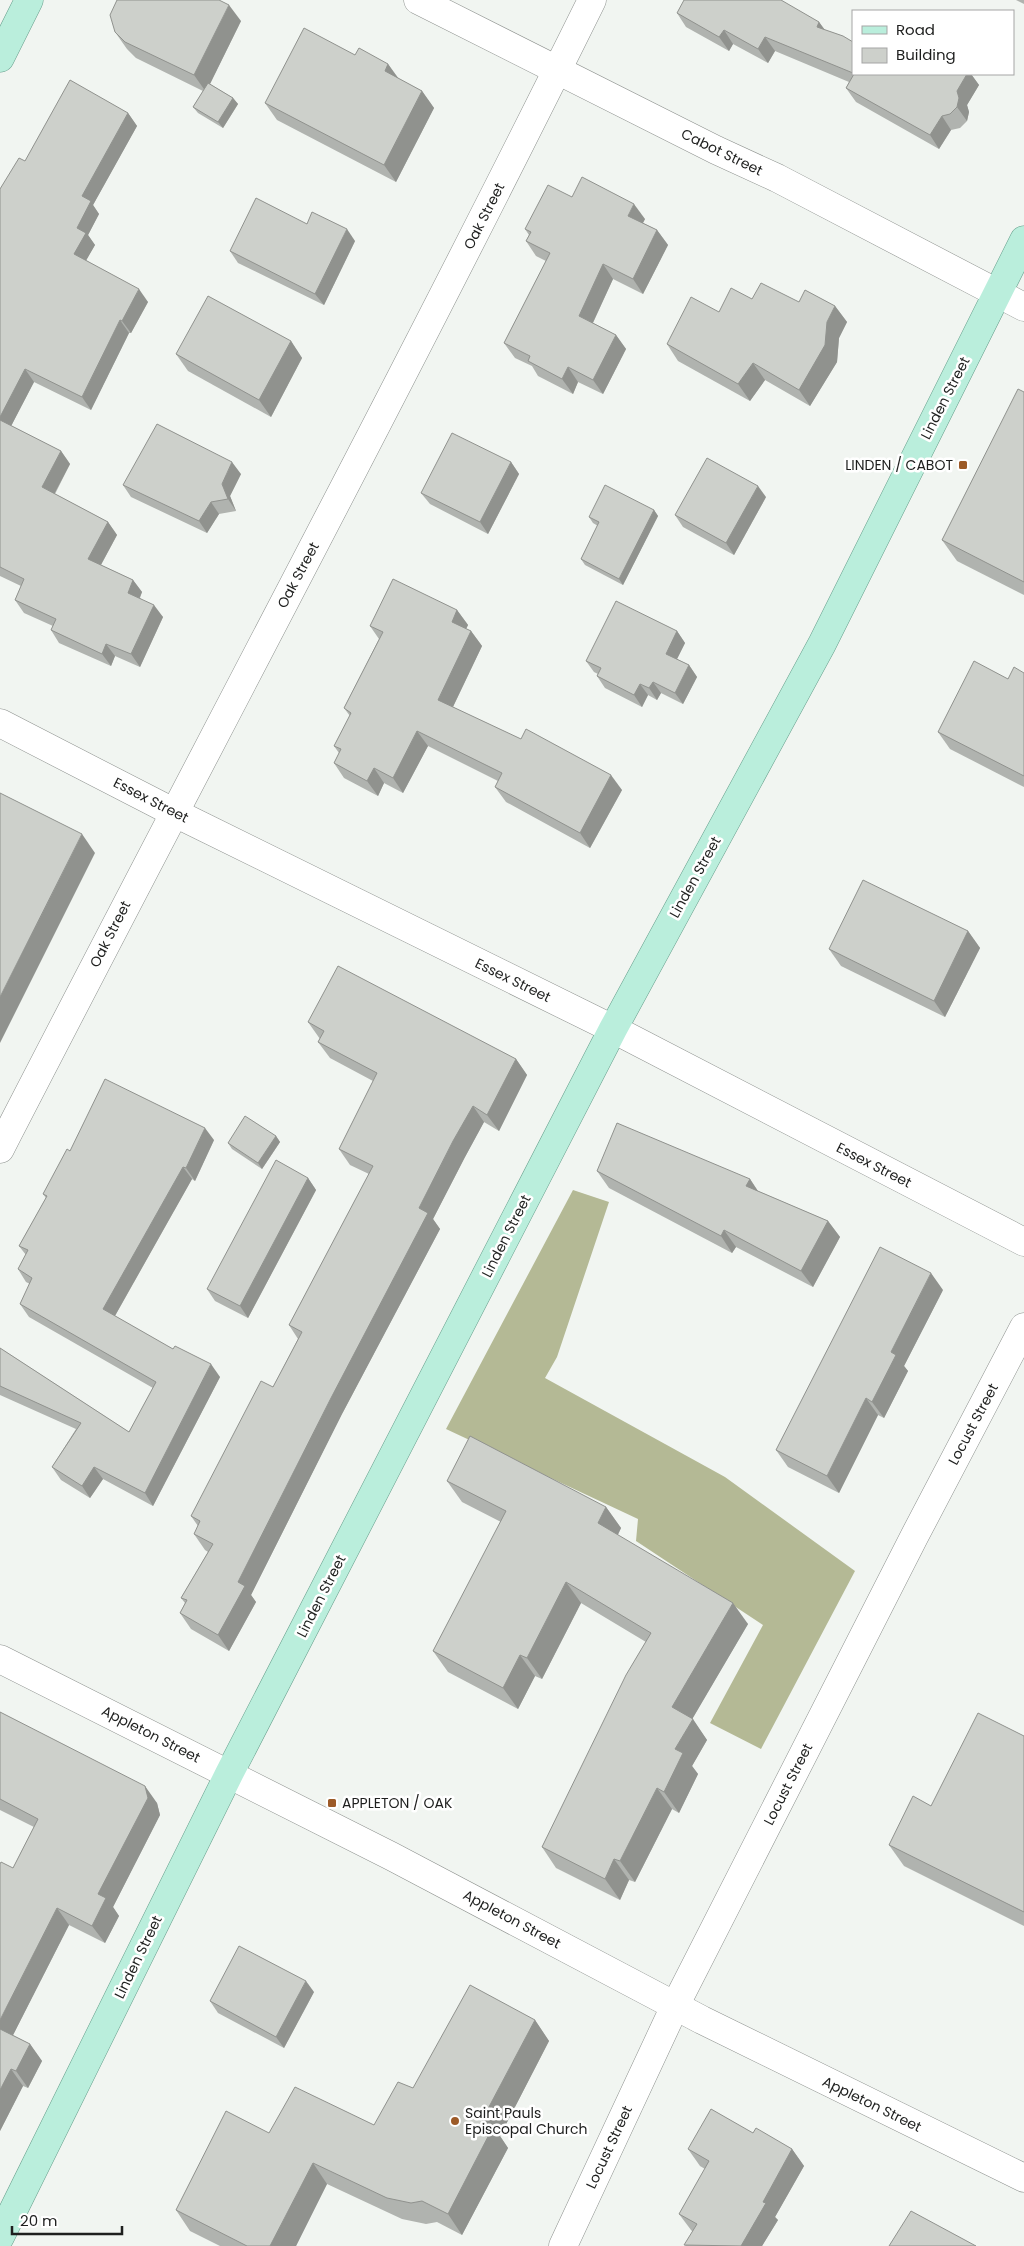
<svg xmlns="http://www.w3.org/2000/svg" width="1024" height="2246" font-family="Poppins,sans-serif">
	<rect width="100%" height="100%" fill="#f1f5f1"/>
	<!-- forest -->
	<polygon fill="#b4b995" points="573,1190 609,1202 557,1357 545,1378 725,1477 855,1571 761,1749 710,1723 763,1625 636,1541 638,1519 446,1429"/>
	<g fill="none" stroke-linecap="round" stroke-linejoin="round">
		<defs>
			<g id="minor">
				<polyline points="0,723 173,812 613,1029 1024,1242"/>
				<path d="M 0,1149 C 197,766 401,386 592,0"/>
				<polyline points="563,2246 675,2006 914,1537 1024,1327"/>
			</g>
			<polyline id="tertiary" points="0,1659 391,1856 702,2020 1024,2178"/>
			<polyline id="secondary" points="418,0 716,150 777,178 1024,307"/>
			<g id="primary">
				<polyline points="0,58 29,0"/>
				<polyline points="0,2237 229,1774 613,1029 822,644 1024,240"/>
			</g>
		</defs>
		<!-- minor casing -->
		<use href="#minor" stroke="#8d918e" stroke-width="29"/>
		<!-- tertiary casing -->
		<use href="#tertiary" stroke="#8d918e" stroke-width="29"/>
		<!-- secondary casing -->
		<use href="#secondary" stroke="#8d918e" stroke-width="29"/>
		<!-- primary casing -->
		<use href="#primary" stroke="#669e8b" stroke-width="29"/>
		<!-- minor -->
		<use href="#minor" stroke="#fff" stroke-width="28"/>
		<!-- tertiary -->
		<use href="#tertiary" stroke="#fff" stroke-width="28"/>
		<!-- secondary -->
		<use href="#secondary" stroke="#fff" stroke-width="28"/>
		<!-- primary -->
		<use href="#primary" stroke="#baeedc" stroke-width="28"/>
	</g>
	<!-- wall -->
	<g fill="#b0b3af">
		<polygon points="1016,0 1024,0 1024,4"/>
		<polygon points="677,13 819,22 825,30 853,42 853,74 971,74 979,85 967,105 969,112 967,121 960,128 951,130 939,149 856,102 846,88 849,82 775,51 768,63 733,44 729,51 686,27"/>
		<polygon points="241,21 210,84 233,98 238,104 223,128 198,113 193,107 203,91 136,58 127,49 115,32"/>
		<polygon points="355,55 388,64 399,79 422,91 434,108 396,182 277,120 265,103"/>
		<polygon points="128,113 137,126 93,205 99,214 88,235 95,245 86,260 148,302 131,333 129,333 91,410 34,382 11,426 61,451 70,464 55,494 108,522 117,535 101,565 133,580 142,592 140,598 163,617 140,667 115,656 111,666 59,643 51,630 53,626 24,613 15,600 21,586 0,576 0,189 25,161"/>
		<polygon points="572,197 645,219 643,223 657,230 668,245 643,294 613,279 593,323 616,335 626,349 603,394 578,382 573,394 538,376 532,366 515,358 504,343 546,261 536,256 526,241 529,235 525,229"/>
		<polygon points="307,224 355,241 324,305 238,263 230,251"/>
		<polygon points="752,299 835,306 847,322 839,338 837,362 810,406 765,380 750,401 678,361 667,344 719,312"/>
		<polygon points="291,341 302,358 271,417 188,371 176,354"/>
		<polygon points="1024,392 1024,595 957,561 942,540"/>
		<polygon points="511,462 519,474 488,534 430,504 421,493"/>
		<polygon points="241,474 230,496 236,511 219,514 207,533 131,497 123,485"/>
		<polygon points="766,497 734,555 683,527 675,515"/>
		<polygon points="654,510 658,516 623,585 585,565 581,559 598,526 593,523 589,517"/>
		<polygon points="457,610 468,625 466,629 471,631 482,646 453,707 622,790 590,848 506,802 495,787 498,781 428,746 403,793 384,783 378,796 344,778 334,763 339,753 334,746 350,716 344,708 379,639 370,626"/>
		<polygon points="677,631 685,643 677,659 689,665 697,677 683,704 661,693 657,700 648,695 642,707 605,688 597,676 598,674 594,672 586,661"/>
		<polygon points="1024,673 1024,787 950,749 938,732 1008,679"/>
		<polygon points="968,931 980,948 945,1017 841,966 829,949"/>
		<polygon points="308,1022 516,1059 527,1075 499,1131 484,1122 465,1157 433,1219 440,1229 342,1414 251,1595 256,1602 229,1651 191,1629 180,1613 185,1603 181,1598 208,1552 205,1550 194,1534 198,1526 191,1516 273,1387 298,1339 289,1325 369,1174 350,1165 339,1149 373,1081 330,1058 318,1042 320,1039"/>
		<polygon points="276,1136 280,1142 262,1169 232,1149 228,1143"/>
		<polygon points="214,1140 195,1181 192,1179 115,1316 220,1377 153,1506 103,1479 90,1498 61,1480 52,1467 76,1429 0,1395 0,1348 129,1432 153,1388 29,1317 20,1304 30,1284 26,1282 18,1269 26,1255 19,1246 46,1198 43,1194 70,1151"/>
		<polygon points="597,1171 750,1179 758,1191 828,1221 840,1237 813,1287 736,1247 732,1253 609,1188"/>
		<polygon points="308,1178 316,1190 248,1318 215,1301 207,1289"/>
		<polygon points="943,1290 904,1366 908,1371 884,1418 878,1415 839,1493 788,1467 776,1450"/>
		<polygon points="447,1481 606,1507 621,1528 618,1535 748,1624 692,1719 707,1740 692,1766 698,1774 679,1813 672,1809 635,1882 629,1880 620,1900 556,1868 542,1847 646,1642 581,1603 542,1679 535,1676 518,1709 448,1672 433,1651 501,1522 462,1502"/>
		<polygon points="0,1712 157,1803 160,1815 113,1907 119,1916 105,1943 69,1925 13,2035 30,2044 42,2061 28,2088 23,2086 0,2131 13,1868 34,1827 0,1810"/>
		<polygon points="1024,1736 1024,1926 904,1866 889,1845 931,1806"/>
		<polygon points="314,1992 284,2048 218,2013 210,2001"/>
		<polygon points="535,2020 549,2041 500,2136 508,2148 462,2235 437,2222 426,2224 402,2219 327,2184 296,2246 220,2246 190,2231 176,2210 269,2133 374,2125 413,2088"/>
		<polygon points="753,2133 792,2149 804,2166 775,2217 778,2220 762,2246 685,2246 693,2232 691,2230 679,2214 705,2169 700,2166 688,2149"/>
	</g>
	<!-- shaded-wall -->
	<g fill="#90928e">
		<polygon points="229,5 241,21 206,92 194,75"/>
		<polygon points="819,22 829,36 817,27"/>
		<polygon points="724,30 733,44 729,51 719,37"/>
		<polygon points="765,37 775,51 768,63 758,49"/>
		<polygon points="388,64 400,81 385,71"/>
		<polygon points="967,74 971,74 979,85 967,105 969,112 967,121 957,107 957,91"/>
		<polygon points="422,91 434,108 396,182 384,165"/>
		<polygon points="233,98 238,104 223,128 218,122"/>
		<polygon points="128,113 137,126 93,205 99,214 88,235 95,245 83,266 74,254 77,228 82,196"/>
		<polygon points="942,116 951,130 939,149 930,135"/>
		<polygon points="634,204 645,219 639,230 628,216"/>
		<polygon points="347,229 355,241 324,305 315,294"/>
		<polygon points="657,230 668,245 643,294 633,279"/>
		<polygon points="603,264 613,279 589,331 579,316"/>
		<polygon points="139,289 148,302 131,333 122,321"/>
		<polygon points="835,306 847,322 839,338 837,362 810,406 799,390 827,322"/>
		<polygon points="120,320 129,333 91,410 82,397"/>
		<polygon points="616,335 626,349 603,394 593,380"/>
		<polygon points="291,341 302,358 271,417 259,400"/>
		<polygon points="753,363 765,380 750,401 738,384"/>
		<polygon points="568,367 578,382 573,394 562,379"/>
		<polygon points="25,369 34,382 8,432 0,421 0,417"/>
		<polygon points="61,451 70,464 51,500 42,487"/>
		<polygon points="232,462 241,474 230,496 236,511 228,499 222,484"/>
		<polygon points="511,462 519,474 488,534 480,522"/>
		<polygon points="758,486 766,497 734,555 726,543"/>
		<polygon points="211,502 219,514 207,533 199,521"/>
		<polygon points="654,510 658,516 623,585 619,579"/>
		<polygon points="108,522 117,535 97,572 88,559"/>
		<polygon points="133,580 142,592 136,606 128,593"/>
		<polygon points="154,605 163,617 140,667 131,654"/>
		<polygon points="457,610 468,625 462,637 452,622"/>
		<polygon points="471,631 482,646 449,715 438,700"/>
		<polygon points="677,631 685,643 674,665 666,654"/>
		<polygon points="106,644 115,656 111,666 102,654"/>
		<polygon points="689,665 697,677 683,704 675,693"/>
		<polygon points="653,682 661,693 657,700 649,688"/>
		<polygon points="640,684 648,695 642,707 634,695"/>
		<polygon points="417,731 428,746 403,793 393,778"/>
		<polygon points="374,768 384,783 378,796 367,781"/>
		<polygon points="611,775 622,790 590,848 580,833"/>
		<polygon points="82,834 95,853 0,1043 0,997"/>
		<polygon points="968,931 980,948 945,1017 934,1001"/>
		<polygon points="516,1059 527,1075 499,1131 487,1115"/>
		<polygon points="473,1106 484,1122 465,1157 433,1219 440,1229 342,1414 251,1595 256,1602 229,1651 218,1635 238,1582 331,1398 419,1208 453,1141"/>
		<polygon points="205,1128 214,1140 195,1181 186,1168"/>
		<polygon points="276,1136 280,1142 262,1169 258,1163"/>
		<polygon points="183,1167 192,1179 112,1321 103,1309"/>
		<polygon points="308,1178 316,1190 248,1318 240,1306"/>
		<polygon points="750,1179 761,1196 746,1186"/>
		<polygon points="828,1221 840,1237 813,1287 801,1271"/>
		<polygon points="724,1230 736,1247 732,1253 721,1236"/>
		<polygon points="931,1273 943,1290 904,1366 908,1371 884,1418 872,1402 891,1352"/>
		<polygon points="211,1364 220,1377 153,1506 145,1493"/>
		<polygon points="866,1398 878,1415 839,1493 827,1476"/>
		<polygon points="94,1467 103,1479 90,1498 82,1486"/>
		<polygon points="606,1507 621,1528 613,1544 598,1523"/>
		<polygon points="566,1582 581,1603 542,1679 527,1658"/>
		<polygon points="733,1603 748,1624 687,1728 672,1707"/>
		<polygon points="520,1655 535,1676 518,1709 503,1688"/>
		<polygon points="693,1719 707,1740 692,1766 698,1774 679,1813 664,1792 675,1749"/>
		<polygon points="145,1786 157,1803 160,1815 113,1907 119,1916 105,1943 92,1926 98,1894"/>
		<polygon points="657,1788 672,1809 635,1882 620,1861"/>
		<polygon points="614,1859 629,1880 620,1900 605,1879"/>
		<polygon points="57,1908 69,1925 8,2045 0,2033 0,2020"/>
		<polygon points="306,1981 314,1992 284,2048 276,2037"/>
		<polygon points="535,2020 549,2041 500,2136 508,2148 462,2235 448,2214 482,2120"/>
		<polygon points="30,2044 42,2061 28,2088 16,2071"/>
		<polygon points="11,2069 23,2086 0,2131 0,2090"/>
		<polygon points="792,2149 804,2166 775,2217 778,2220 762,2246 741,2246 763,2202"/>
		<polygon points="313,2163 327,2184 296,2246 270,2246"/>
	</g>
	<!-- building -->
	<g fill="#cdd0cb" stroke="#90928e">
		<polygon points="117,0 219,0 229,5 194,75 125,42 115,32 110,15"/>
		<polygon points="684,0 781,0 819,22 817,27 843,36 853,42 853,73 765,37 758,49 724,30 719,37 677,13"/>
		<polygon points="304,28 355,55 359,48 388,64 385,71 422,91 384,165 265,103"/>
		<polygon points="854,74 967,74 957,91 959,98 957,107 950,114 942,116 930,135 846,88"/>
		<polygon points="70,80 128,113 82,196 91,201 77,228 86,233 74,254 139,289 122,321 120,320 82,397 25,369 0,417 0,189 19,158 25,161"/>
		<polygon points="208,83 233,98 218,122 193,107"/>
		<polygon points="582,177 634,204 628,216 657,230 633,279 603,264 579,316 616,335 593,380 568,367 562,379 528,361 530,356 504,343 550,253 526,241 531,232 525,229 548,185 572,197"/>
		<polygon points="256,198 307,224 312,212 347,229 315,294 230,251"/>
		<polygon points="761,283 799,302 805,290 835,306 827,322 825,345 799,390 753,363 738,384 667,344 691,297 719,312 731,288 752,299"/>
		<polygon points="208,296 291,341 259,400 176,354"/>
		<polygon points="1018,389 1024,392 1024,582 942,540"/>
		<polygon points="0,420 61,451 42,487 108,522 88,559 133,580 128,593 154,605 131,654 106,644 102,654 51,630 56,619 15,600 24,579 0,567"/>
		<polygon points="157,424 232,462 222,484 228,499 211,502 199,521 123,485"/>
		<polygon points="452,433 511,462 480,522 421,493"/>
		<polygon points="707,458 758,486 726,543 675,515"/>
		<polygon points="605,485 654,510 619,579 581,559 599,522 589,517"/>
		<polygon points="393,579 457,610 452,622 471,631 438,700 521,739 526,729 611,775 580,833 495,787 502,773 417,731 393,778 374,768 367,781 334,763 341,749 334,746 351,713 344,708 383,632 370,626"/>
		<polygon points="616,601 677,631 666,654 689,665 675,693 653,682 649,688 640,684 634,695 597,676 601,668 586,661"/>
		<polygon points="974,661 1008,679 1014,667 1024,673 1024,776 938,732"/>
		<polygon points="0,793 82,834 0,997"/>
		<polygon points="863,880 968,931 934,1001 829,949"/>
		<polygon points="338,966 516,1059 487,1115 473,1106 453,1141 419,1208 428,1213 331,1398 238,1582 245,1586 218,1635 180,1613 187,1600 181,1598 213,1544 194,1534 200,1521 191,1516 261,1381 273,1387 302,1332 289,1325 373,1166 339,1149 377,1073 318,1042 324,1031 308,1022"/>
		<polygon points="105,1079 205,1128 186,1168 183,1167 103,1309 173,1349 175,1346 211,1364 145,1493 94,1467 82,1486 52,1467 81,1423 0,1386 0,1348 129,1432 156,1382 20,1304 32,1278 18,1269 28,1250 19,1246 47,1196 43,1194 67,1149 70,1151"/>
		<polygon points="245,1116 276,1136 258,1163 228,1143"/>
		<polygon points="617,1123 750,1179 746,1186 828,1221 801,1271 724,1230 721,1236 597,1171"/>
		<polygon points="276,1160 308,1178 240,1306 207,1289"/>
		<polygon points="880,1247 931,1273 891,1352 896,1355 872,1402 866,1398 827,1476 776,1450"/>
		<polygon points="470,1436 606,1507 598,1523 733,1603 672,1707 693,1719 675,1749 683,1753 664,1792 657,1788 620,1861 614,1859 605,1879 542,1847 626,1675 651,1633 566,1582 527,1658 520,1655 503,1688 433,1651 506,1511 447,1481"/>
		<polygon points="0,1712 145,1786 148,1798 98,1894 106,1898 92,1926 57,1908 0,2020 0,1864 1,1862 13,1868 38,1819 0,1799"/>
		<polygon points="978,1713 1024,1736 1024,1912 889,1845 913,1796 931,1806"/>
		<polygon points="239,1946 306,1981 276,2037 210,2001"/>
		<polygon points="470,1985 535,2020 482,2120 493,2127 448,2214 422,2201 411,2203 387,2198 313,2163 270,2246 247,2246 176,2210 226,2111 269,2133 295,2087 374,2125 398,2082 413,2088"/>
		<polygon points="0,2029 30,2044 16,2071 11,2069 0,2090"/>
		<polygon points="711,2109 753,2133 756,2128 792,2149 763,2202 766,2203 741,2246 684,2245 697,2224 679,2214 709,2161 688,2149"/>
		<polygon points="911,2211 976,2246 889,2246"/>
	</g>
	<!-- markers -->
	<g fill="#9c5a27" stroke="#fff" stroke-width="2">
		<rect x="958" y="460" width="10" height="10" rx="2.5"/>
		<rect x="327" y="1798" width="10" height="10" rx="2.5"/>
		<circle cx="455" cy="2121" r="5"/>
	</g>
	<g text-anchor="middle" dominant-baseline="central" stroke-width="5" stroke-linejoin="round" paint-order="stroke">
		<!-- street labels -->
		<g font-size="14" fill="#1e1f1e" stroke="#fff">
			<text transform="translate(722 152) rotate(26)">Cabot Street</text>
			<text transform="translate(484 216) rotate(-63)">Oak Street</text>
			<text transform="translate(945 398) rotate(-63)">Linden Street</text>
			<text transform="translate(298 575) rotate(-62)">Oak Street</text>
			<text transform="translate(151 800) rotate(27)">Essex Street</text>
			<text transform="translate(695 877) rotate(-61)">Linden Street</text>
			<text transform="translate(110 934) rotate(-63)">Oak Street</text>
			<text transform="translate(513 980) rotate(26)">Essex Street</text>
			<text transform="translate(874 1165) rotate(27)">Essex Street</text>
			<text transform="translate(506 1236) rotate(-63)">Linden Street</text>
			<text transform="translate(973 1424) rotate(-62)">Locust Street</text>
			<text transform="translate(321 1596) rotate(-63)">Linden Street</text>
			<text transform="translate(151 1734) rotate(27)">Appleton Street</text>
			<text transform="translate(788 1784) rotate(-63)">Locust Street</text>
			<text transform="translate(512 1919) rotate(28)">Appleton Street</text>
			<text transform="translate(138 1957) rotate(-64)">Linden Street</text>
			<text transform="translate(872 2104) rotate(26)">Appleton Street</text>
			<text transform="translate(609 2147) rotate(-65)">Locust Street</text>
		</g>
		<!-- poi labels -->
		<g font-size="14" fill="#1e1f1e" stroke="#fff" text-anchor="start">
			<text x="953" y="465" text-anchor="end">LINDEN / CABOT</text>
			<text x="342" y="1803">APPLETON / OAK</text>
			<text x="465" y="2113">Saint Pauls<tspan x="465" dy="16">Episcopal Church</tspan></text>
		</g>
	</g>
	<!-- legend -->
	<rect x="852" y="10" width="162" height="65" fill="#ffffff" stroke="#a5a5a5"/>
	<rect x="862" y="26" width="25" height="8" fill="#baeedc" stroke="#a5a5a5"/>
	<text x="896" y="35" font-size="15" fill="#1e1f1e">Road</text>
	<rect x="862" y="48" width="25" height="15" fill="#cdd0cb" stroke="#a5a5a5"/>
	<text x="896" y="60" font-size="15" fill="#1e1f1e">Building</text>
	<!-- scale -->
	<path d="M12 2226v8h110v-8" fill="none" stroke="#1e1f1e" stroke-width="2.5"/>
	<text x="20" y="2226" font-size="15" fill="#1e1f1e" stroke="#ffffff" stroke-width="4" paint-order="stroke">20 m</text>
</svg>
